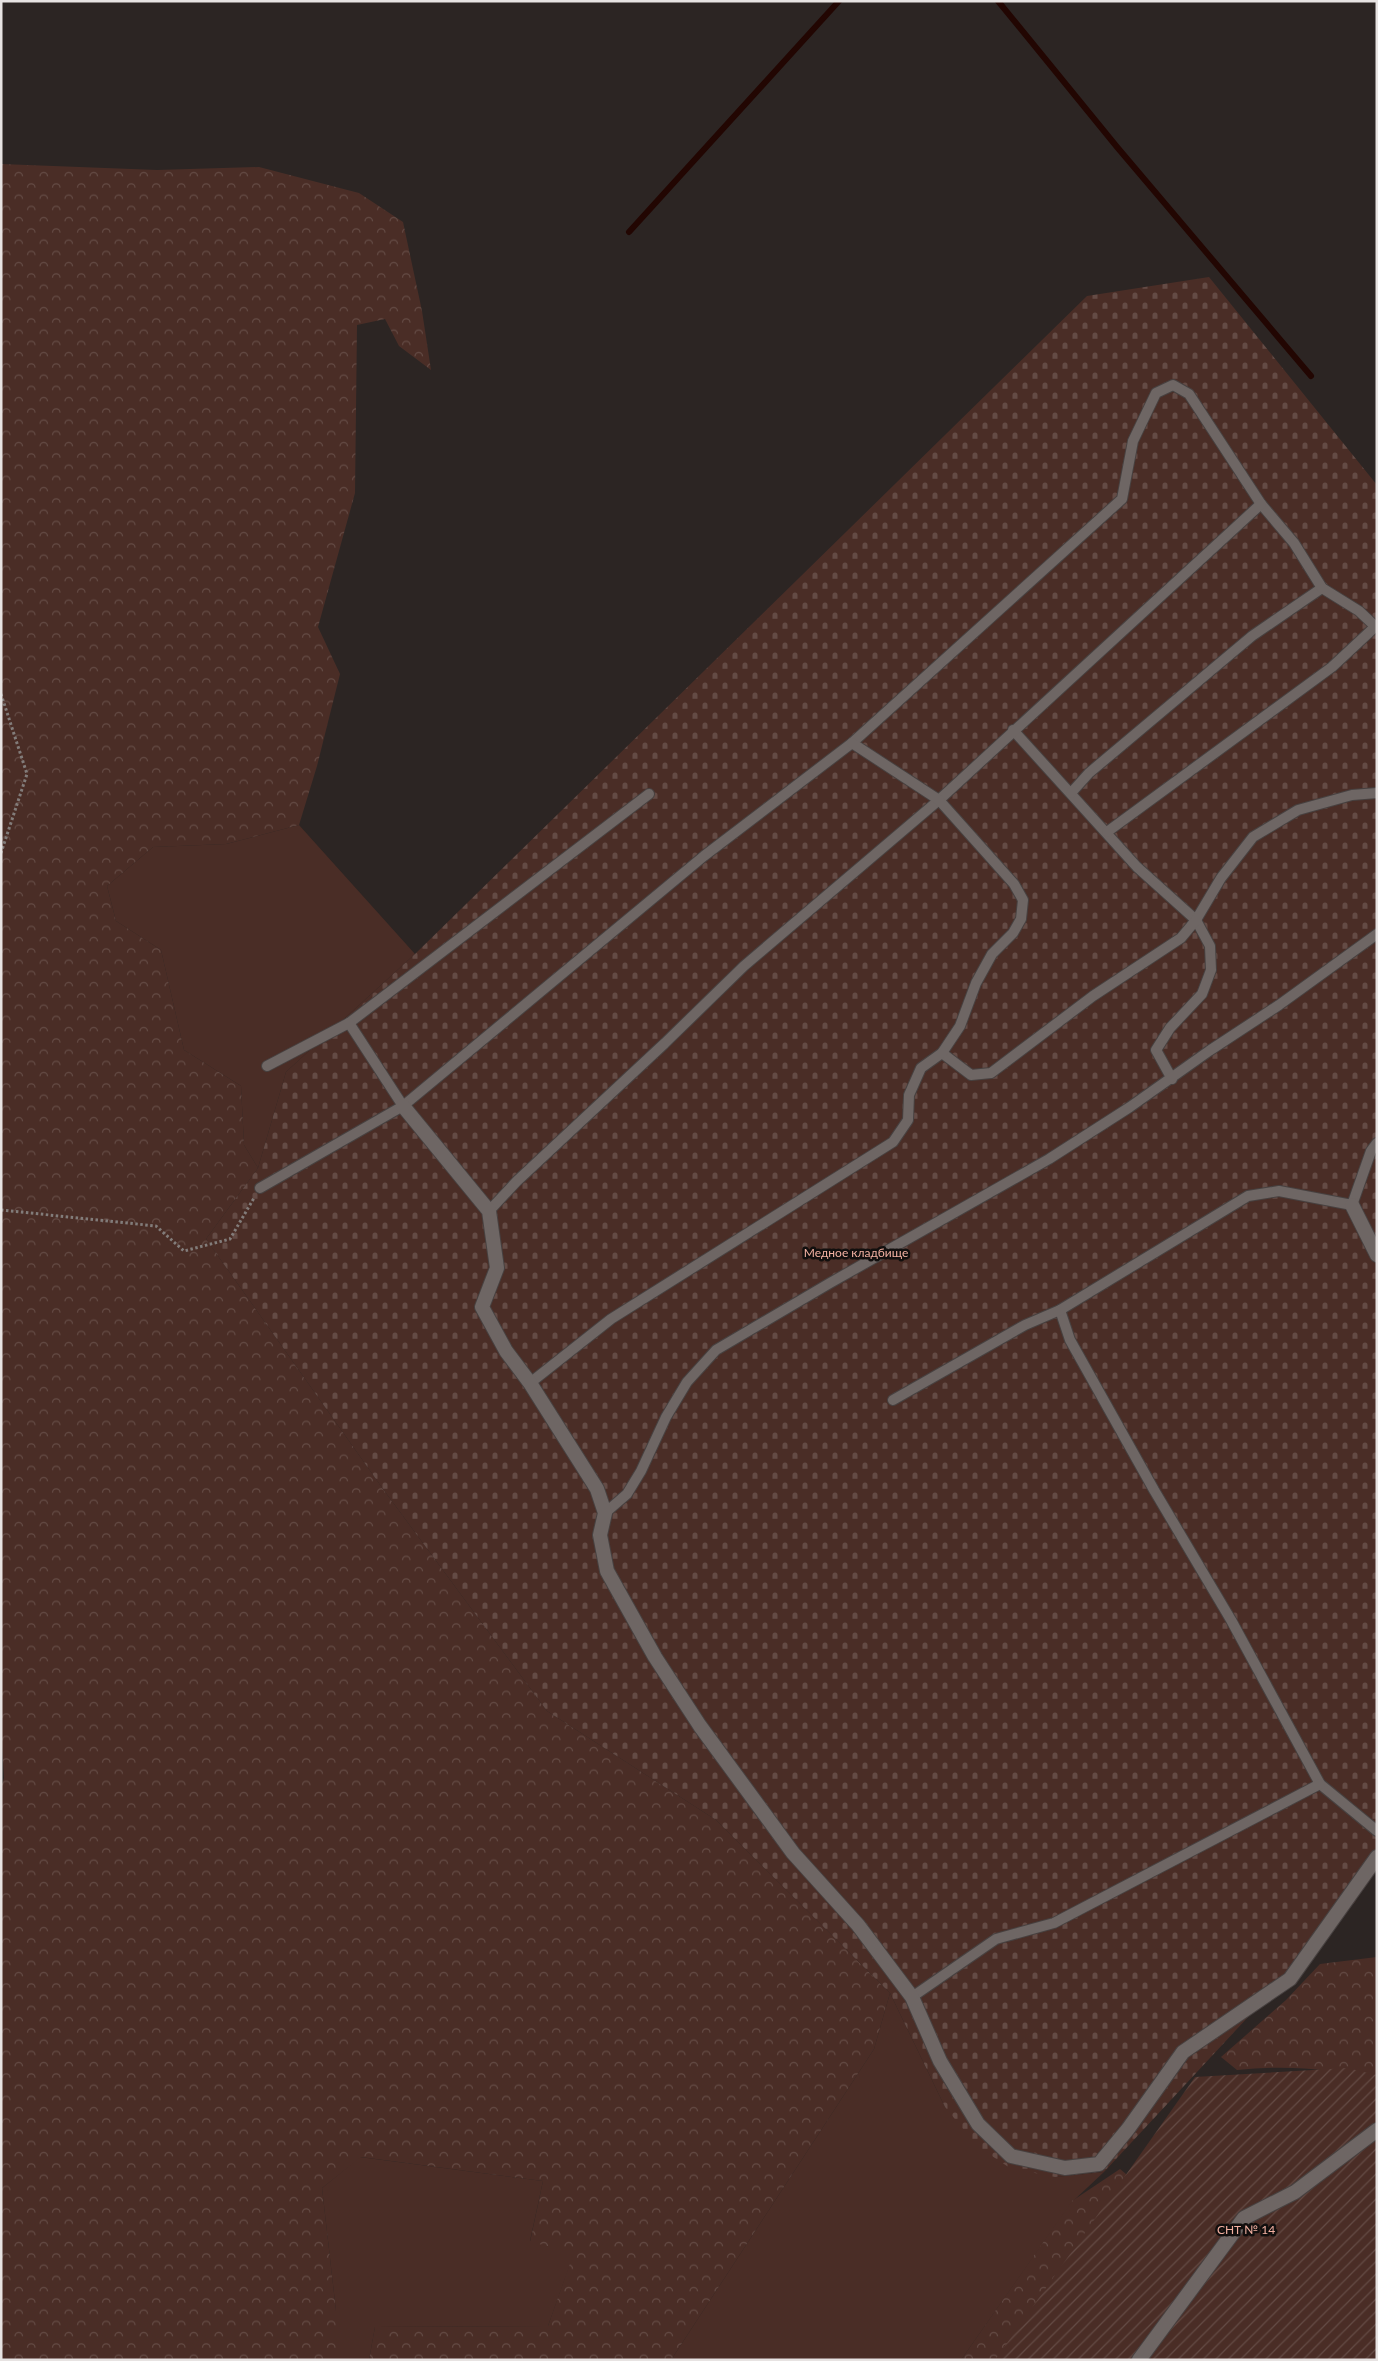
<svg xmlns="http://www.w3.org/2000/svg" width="1378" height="2361" font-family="Lato,sans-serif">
	<defs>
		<pattern id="forest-crowns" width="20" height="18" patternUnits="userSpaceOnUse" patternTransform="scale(1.25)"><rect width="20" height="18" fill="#4a2d26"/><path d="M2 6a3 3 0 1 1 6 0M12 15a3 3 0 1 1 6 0" fill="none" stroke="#644b45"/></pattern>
		<pattern id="cemetery-stones" width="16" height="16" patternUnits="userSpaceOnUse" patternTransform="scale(1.25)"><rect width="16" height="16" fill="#4a2d26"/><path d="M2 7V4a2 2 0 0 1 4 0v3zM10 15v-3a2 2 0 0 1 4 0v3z" fill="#644b45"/></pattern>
		<pattern id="garden-furrows" width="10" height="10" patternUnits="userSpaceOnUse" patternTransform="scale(1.25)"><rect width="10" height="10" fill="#4a2d26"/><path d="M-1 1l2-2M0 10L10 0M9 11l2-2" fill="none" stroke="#644b45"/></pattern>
	</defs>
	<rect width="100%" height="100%" fill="#2c2523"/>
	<!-- grass -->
	<g fill="#4a2d26">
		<polygon points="299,825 415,954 286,1072 258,1168 244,1145 241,1086 184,1050 161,950 116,921 107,886 153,847 226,844"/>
		<polygon points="890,1993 945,2107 1055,2177 1104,2172 1072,2202 961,2360 671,2360 874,2049"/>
		<polygon points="360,2157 543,2181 530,2241 575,2251 548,2326 375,2327 369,2360 336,2360 336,2311 322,2188"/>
	</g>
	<!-- forest -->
	<g fill="url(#forest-crowns)">
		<polygon points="1,164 157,170 259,167 359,193 403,222 422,311 431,370 399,346 385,319 357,325 355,493 318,627 340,674 317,766 299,825 226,844 153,847 107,886 116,921 161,950 184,1050 241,1086 244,1145 258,1168 206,1239 383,1489 547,1711 716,1820 890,1993 874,2049 671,2360 369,2360 375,2327 548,2326 574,2252 530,2242 543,2181 361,2157 322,2188 336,2311 336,2360 1,2360 1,1787 4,1778 1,1730"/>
		<path d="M 1377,1957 L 1377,2080 C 1331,2068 1284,2065 1237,2070 L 1221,2057 L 1286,2000 L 1320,1964 Z"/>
		<polygon points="1120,2169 1132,2179 1005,2360 961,2360 1072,2201"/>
	</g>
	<!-- cemetery -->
	<polygon fill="url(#cemetery-stones)" points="1209,277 1377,485 1377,1853 1355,1902 1104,2172 1055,2177 1010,2168 977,2146 945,2107 890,1993 716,1820 547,1711 383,1489 206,1239 258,1168 286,1072 415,954 1087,296"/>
	<!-- garden -->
	<polygon fill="url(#garden-furrows)" points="1347,2068 1377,2075 1377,2360 995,2360 1195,2077"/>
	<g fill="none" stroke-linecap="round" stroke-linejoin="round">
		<!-- stream -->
		<g stroke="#220602" stroke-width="6">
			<polyline points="998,1 1117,147 1311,376"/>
			<polyline points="629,232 839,1"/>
		</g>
		<defs>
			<g id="service">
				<polyline points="1013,730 1137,867 1196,920 1210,946 1211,970 1202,994 1170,1028 1156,1050 1172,1079"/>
				<polyline points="1071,793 1089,773 1252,636 1322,588"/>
				<polyline points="1107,832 1332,667 1376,626"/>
				<polyline points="349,1023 649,794"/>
				<polyline points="942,1053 971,1075 991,1073 1093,996 1181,938 1196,920 1221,878 1253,837 1298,810 1352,795 1377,793"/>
				<polyline points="267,1066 349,1023 403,1106"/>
				<polyline points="260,1188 403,1106 704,856 852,743 1122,499 1133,441 1156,393 1173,385 1189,394 1261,504 1294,543 1322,588 1359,611 1377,628"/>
				<polyline points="489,1211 517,1181 665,1043 744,966 939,800 1261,504"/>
				<polyline points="1060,1310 1070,1340 1154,1490 1231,1620 1320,1784 1377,1831"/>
				<polyline points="530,1383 611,1319 893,1142 908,1120 909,1095 921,1068 942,1053 960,1026 976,983 992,954 1013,933 1021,919 1023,900 1014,884 939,800 852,743"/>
				<polyline points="893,1400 1025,1325 1060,1310 1248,1196 1279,1191 1352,1205 1371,1151 1377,1143"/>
				<polyline points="605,1513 627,1494 641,1471 666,1417 687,1382 716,1350 830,1283 1049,1159 1130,1107 1209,1051 1279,1005 1377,934"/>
				<polyline points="912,1997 996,1939 1054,1923 1320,1784"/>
			</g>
			<g id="minor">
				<polyline points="403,1106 489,1211 497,1268 482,1307 506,1351 530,1383 597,1489 605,1513 600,1535 607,1571 655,1657 700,1726 793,1853 858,1925 912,1997 940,2061 978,2124 1011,2156 1065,2168 1099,2164 1128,2129 1183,2052 1290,1979 1377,1857"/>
				<polyline points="1352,1205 1377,1255"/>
				<polyline points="1139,2360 1244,2218 1295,2192 1377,2130"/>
			</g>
		</defs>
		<!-- service casing -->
		<use href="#service" stroke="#474140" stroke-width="12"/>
		<!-- minor casing -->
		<use href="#minor" stroke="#474140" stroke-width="16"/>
		<!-- path -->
		<g stroke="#827c7a" stroke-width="3" stroke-dasharray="2.5 2.5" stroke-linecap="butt">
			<polyline points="1,694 27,774 1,853"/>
			<polyline points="1,1210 156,1226 184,1251 230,1239 254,1198"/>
		</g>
		<!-- service -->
		<use href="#service" stroke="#6e6664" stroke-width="10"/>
		<!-- minor -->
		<use href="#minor" stroke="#6e6664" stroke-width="14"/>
	</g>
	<g text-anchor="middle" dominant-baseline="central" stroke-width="5" stroke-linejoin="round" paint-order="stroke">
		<!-- park labels -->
		<g font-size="12" fill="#f3b1a2" stroke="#120f0e">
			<text x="856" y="1252">Медное кладбище</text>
			<text x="1246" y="2229">СНТ № 14</text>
		</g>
	</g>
	<!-- border -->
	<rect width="1378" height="2361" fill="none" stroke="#e7e3e2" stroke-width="5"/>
</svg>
